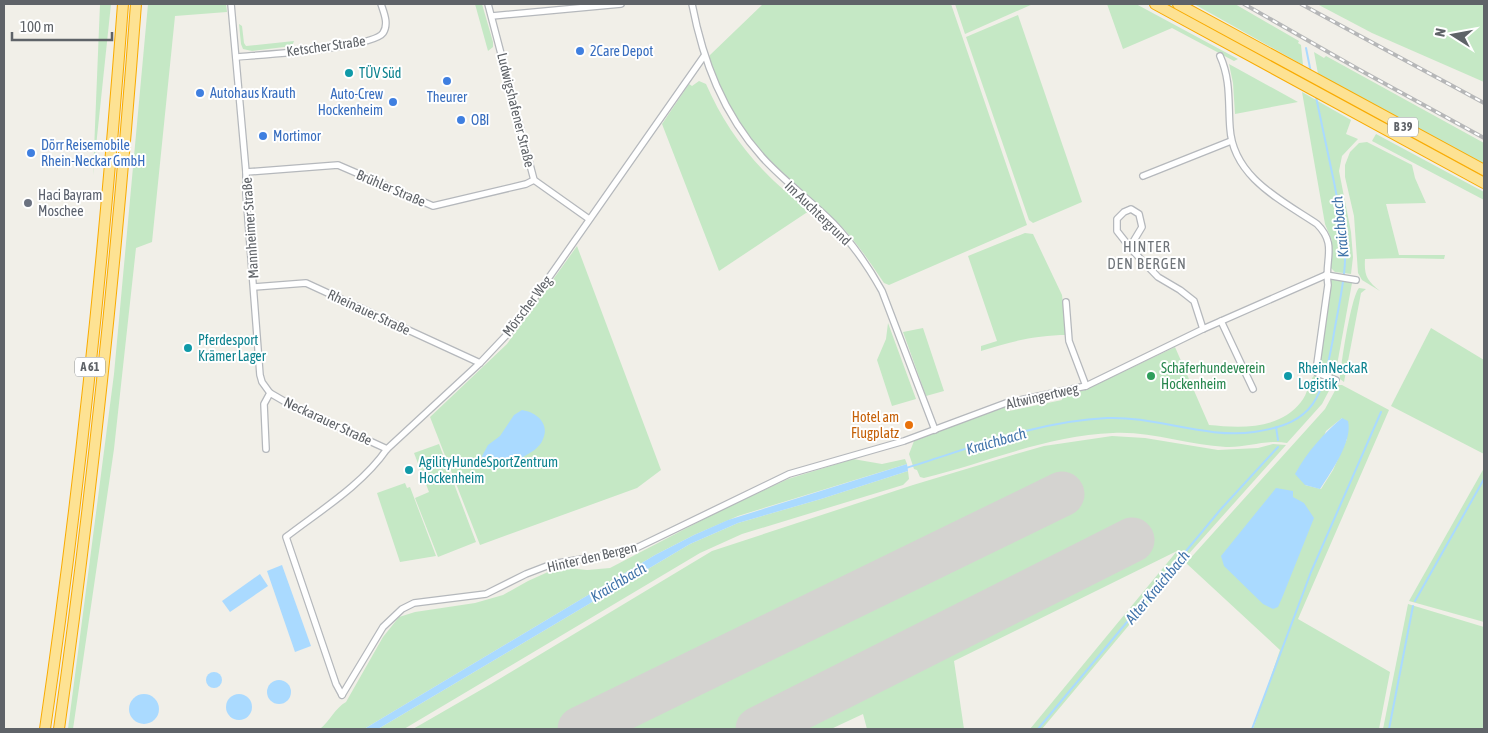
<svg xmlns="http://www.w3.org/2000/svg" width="1488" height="733" font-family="'Asap Condensed',sans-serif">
	<rect width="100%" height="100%" fill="#f1efe8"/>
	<!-- green -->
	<g fill="#c5e8c5" fill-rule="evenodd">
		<polygon points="100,4 111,4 93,175"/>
		<polygon points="148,4 226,4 227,12 175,16 152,242 136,248 114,449 73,729 68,729 114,374"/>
		<polygon points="475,4 482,4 493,42 493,47 488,51"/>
		<path d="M 763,4 L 951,4 L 1027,225 L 889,285 L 884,283 C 870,262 856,241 838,223 C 810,195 778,171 752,141 C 734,118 722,91 711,64 L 709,58 L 710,55 Z"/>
		<polygon points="955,4 1033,4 965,34"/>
		<polygon points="1107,4 1136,4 1238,59 1234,61 1172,28 1123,49"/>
		<polygon points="1162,4 1169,4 1305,78 1306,82"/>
		<polygon points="1194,4 1235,4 1299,41 1298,43 1301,45 1303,65"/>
		<polygon points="1317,4 1482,4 1484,5 1484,82 1372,33"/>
		<polygon points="1018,15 1082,202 1033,223 1029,220 966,37"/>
		<polygon points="239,24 242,26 244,43 246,46 294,41 292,46 252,51 243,49 241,44"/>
		<polygon points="1314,52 1324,58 1326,56 1484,143 1484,164 1318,74"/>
		<polygon points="1229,64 1298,102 1235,114 1233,83"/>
		<path d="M 699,81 L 706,84 C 720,116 739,145 763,170 C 777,185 794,198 809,211 L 719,271 L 662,124 L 689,84 L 692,86 Z"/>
		<polygon points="1302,92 1351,120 1346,134 1358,139 1342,156 1339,171 1351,232 1353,257 1351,274 1335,272 1330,267 1332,241 1325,224"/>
		<polygon points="1376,134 1484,192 1484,200 1372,141"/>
		<path d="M 1367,142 L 1412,165 L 1415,178 L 1426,203 L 1386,204 L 1399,255 L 1445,255 L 1444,259 L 1402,258 L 1365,259 C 1364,276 1367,280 1380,291 L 1362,280 L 1358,273 L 1354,216 L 1345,177 L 1345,165 L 1350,152 L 1359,143 Z"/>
		<path d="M 1025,233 L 1033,234 L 1062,295 L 1067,335 C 1036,335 1009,342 981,351 L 981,346 L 997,341 L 968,256 Z"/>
		<polygon points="577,246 661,470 637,488 480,545 430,417 507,344"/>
		<polygon points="1334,278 1350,281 1352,283 1335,376 1332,376 1319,372 1330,281"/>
		<path d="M 1359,288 L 1366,289 L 1361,293 L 1344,382 L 1340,379 C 1341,364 1351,297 1359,288 Z"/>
		<polygon points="888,323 916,399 892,406 877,360 886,339"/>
		<polygon points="923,328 944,391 926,396 903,332"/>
		<polygon points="1431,328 1484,360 1484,454 1391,406"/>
		<path d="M 1175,347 L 1209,425 C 1241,428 1279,430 1301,402 C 1308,394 1308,382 1315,374 L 1331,381 L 1332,385 L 1322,404 L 1287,443 C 1266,439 1247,448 1226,447 C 1188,445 1151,431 1113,433 C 1048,435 986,463 924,478 L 920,477 L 917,470 L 914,469 L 909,454 L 914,441 L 1007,405 L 1009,411 L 1062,400 L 1061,393 L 1072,393 L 1085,390 Z"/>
		<path d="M 1338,385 L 1342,385 L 1389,410 L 1298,619 L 1390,672 L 1379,729 L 1253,729 L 1280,650 L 1186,563 L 1325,409 ZM 1342,418 L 1347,439 L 1333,470 L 1321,489 L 1305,485 L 1326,431 Z"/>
		<polygon points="1112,436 1145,438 1218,450 1258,448 1273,444 1286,445 1186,557 1042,729 1030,729 1177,551 954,661 964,729 867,729 863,714 831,729 413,729 491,684 712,551 913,485 1016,454 1044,446"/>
		<polygon points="439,444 476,542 438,557 415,498 429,492 414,453"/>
		<path d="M 853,459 L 882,464 L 905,459 L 907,464 L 738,516 L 694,535 L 655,555 L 364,729 L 320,729 C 330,721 335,708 346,702 L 383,637 L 399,617 L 415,612 L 475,603 L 503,595 L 528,581 L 559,567 L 587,570 L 610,568 L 729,506 L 788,479 Z"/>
		<polygon points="1484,468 1484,622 1409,601"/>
		<polygon points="908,471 909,479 903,485 742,534 700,553 404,729 378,729 690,544 738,523 821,499"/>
		<polygon points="405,483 407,488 410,487 436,556 400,562 377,493"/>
		<polygon points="1408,604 1484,627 1484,729 1383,729"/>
	</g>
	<!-- water -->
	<g fill="#aadaff">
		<path d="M 522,410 C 536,412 550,423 543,439 C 540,448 530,453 523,457 C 506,466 505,474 484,463 L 482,456 L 488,445 L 500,436 L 514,415 Z"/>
		<path d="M 1342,418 L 1348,421 C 1353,441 1331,472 1320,489 L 1305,485 L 1295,474 C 1307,452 1324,433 1342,418 Z"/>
		<polygon points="907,464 908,471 821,499 738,523 690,544 378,729 364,729 655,555 694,535 728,520"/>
		<polygon points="1276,488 1293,491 1293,497 1304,503 1314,518 1282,598 1278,607 1273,609 1263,604 1224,566 1221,556"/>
		<polygon points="282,565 311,646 295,652 267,571"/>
		<polygon points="260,574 268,586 230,612 222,601"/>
		<circle cx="214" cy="680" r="8"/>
		<circle cx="279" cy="692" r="12"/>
		<circle cx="239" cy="707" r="13"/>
		<circle cx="144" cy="709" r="15"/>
	</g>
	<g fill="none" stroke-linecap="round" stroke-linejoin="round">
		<!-- stream -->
		<g stroke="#aadaff" stroke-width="2">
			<polyline points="1306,48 1311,73"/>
			<polyline points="1276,427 1278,440"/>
			<path d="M 906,468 C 971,448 1038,421 1107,418 C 1155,416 1206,439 1254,432 C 1318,423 1322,395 1333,339 C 1337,313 1344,287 1345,261 C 1345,234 1339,208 1334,182 C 1328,154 1322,125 1316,97"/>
			<polyline points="1415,601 1484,479"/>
			<polyline points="1038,729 1221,509 1278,447"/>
			<polyline points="1252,729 1311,572 1381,412"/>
			<polyline points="1389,729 1413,606"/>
		</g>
		<!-- runway -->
		<g stroke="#d4d3d0" stroke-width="45">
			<polyline points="580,729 1062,494"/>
			<polyline points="758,729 1132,540"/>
		</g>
		<defs>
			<g id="street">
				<polyline points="231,4 246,172 246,193 260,375 262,382 270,393 264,404 266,449"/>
				<polyline points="488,4 534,180 589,219"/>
				<path d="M 692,4 C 703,61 723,114 763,158 C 784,181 810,200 833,223 C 852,243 868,266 882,291 L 935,430"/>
				<polyline points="492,16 621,4"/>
				<path d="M 1220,56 C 1231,80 1228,103 1230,128 C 1233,177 1281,200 1317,224 C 1338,245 1324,259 1328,285 L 1316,371 L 1317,373 L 1336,380"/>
				<path d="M 236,57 C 259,55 373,48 383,33 C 389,24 384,13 381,4"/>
				<polyline points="246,172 338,165 433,206 526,184 534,180"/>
				<polyline points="1143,176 1231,141"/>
				<polyline points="1132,250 1133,242 1142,227 1139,214 1131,209 1124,212 1117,219 1117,231 1132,250 1158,277 1180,290 1194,301 1203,329"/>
				<polyline points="1326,275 1356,280"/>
				<polyline points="254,287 306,283 480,363"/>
				<polyline points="1066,302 1069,341 1086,386"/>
				<polyline points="1221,321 1253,389"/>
				<polyline points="270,393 289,404 387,449"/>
				<polyline points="342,695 383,627 402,609 414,603 486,594 526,574 552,564 630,551 789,474 904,441 1006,403 1086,386 1203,329 1326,275"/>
				<path d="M 342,695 L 336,684 L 286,537 C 321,510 362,485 387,449 L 480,363 L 515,326 L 704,56"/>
			</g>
			<g id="highway">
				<polyline points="1155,4 1484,183"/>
				<polyline points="1178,4 1484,170"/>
				<path d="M 45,729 C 80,489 105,246 123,4"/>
				<path d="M 59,729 C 93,488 118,246 136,4"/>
			</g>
		</defs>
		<!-- street casing -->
		<use href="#street" stroke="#b5b8bc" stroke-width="8"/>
		<!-- highway casing -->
		<use href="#highway" stroke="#f9ab00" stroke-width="12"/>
		<!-- street -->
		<use href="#street" stroke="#fff" stroke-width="5.5"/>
		<!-- highway -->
		<use href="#highway" stroke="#fde293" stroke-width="10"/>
		<defs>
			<g id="rail">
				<polyline points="1244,4 1358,69 1484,138"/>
				<polyline points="1301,4 1484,103"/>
			</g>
		</defs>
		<!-- rail casing -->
		<use href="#rail" stroke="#b6b7b8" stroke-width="4"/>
		<!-- rail -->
		<use href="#rail" stroke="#fff" stroke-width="2" stroke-dasharray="5.5" stroke-linecap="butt"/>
	</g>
	<!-- markers -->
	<g fill="#3f7fe0" stroke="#fff" stroke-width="2">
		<circle cx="580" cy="51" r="5"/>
		<circle cx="447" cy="81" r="5"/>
		<circle cx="200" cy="93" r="5"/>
		<circle cx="393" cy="102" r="5"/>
		<circle cx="461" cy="120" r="5"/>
		<circle cx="263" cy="136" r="5"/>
		<circle cx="31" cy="153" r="5"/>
	</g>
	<g fill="#0f9aa8" stroke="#fff" stroke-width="2">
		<circle cx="349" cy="73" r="5"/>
		<circle cx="188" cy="348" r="5"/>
		<circle cx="1288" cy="376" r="5"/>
		<circle cx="409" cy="470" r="5"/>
	</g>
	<circle fill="#6b7280" stroke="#fff" stroke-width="2" cx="28" cy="203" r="5"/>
	<circle fill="#2e9e5b" stroke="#fff" stroke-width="2" cx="1151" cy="376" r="5"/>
	<circle fill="#e8710a" stroke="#fff" stroke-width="2" cx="909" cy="425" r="5"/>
	<g text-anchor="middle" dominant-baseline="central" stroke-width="4" stroke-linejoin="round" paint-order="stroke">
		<!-- shield labels -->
		<g fill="#fff" stroke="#8f9295" stroke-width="1">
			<rect x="1388" y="117.5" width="30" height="19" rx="4"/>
			<rect x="75" y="357.5" width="30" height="19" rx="4"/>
		</g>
		<g font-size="12" font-weight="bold" fill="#5f6368">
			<text x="1403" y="127">B 39</text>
			<text x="90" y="367">A 61</text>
		</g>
		<!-- street labels -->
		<g font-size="14" fill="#5f6368" stroke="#fff">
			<text transform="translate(326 46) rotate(-8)">Ketscher Straße</text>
			<text transform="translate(516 110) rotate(76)">Ludwigshafener Straße</text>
			<text transform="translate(391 188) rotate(23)">Brühler Straße</text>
			<text transform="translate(818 213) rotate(44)">Im Auchtergrund</text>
			<text transform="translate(250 228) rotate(-94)">Mannheimer Straße</text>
			<text transform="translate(527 306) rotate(-53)">Mörscher Weg</text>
			<text transform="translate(369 312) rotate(25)">Rheinauer Straße</text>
			<text transform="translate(1042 396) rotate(-13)">Altwingertweg</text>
			<text transform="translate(328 421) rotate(25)">Neckarauer Straße</text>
			<text transform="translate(592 557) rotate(-13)">Hinter den Bergen</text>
		</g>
		<!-- shop labels -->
		<g font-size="14" fill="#366cbe" stroke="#fff" text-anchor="start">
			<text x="590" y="51">2Care Depot</text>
			<text x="210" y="93">Autohaus Krauth</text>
			<text x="383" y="94" text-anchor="end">Auto-Crew<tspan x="383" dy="16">Hockenheim</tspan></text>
			<text x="447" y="97" text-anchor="middle">Theurer</text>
			<text x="471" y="120">OBI</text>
			<text x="273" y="136">Mortimor</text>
			<text x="41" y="145">Dörr Reisemobile<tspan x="41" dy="16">Rhein-Neckar GmbH</tspan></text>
		</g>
		<!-- culture labels -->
		<g font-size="14" fill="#0d838f" stroke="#fff" text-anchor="start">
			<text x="359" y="73">TÜV Süd</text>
			<text x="198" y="340">Pferdesport<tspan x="198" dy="16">Krämer Lager</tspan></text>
			<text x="1298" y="368">RheinNeckaR<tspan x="1298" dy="16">Logistik</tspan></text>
			<text x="419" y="462">AgilityHundeSportZentrum<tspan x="419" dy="16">Hockenheim</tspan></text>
		</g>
		<!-- worship labels -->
		<g font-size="14" fill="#5b616d" stroke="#fff" text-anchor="start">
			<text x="38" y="195">Haci Bayram<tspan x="38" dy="16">Moschee</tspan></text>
		</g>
		<!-- leisure labels -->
		<g font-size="14" fill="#27864d" stroke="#fff" text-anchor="start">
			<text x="1161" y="368">Schäferhundeverein<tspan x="1161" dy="16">Hockenheim</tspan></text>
		</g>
		<!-- food labels -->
		<g font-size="14" fill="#c56008" stroke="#fff" text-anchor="end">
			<text x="899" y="417">Hotel am<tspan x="899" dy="16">Flugplatz</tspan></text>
		</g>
		<!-- water labels -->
		<g font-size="15" font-style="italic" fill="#4174aa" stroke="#fff">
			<text transform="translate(1340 227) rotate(-96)">Kraichbach</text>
			<text transform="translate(996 441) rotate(-16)">Kraichbach</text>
			<text transform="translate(618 582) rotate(-31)">Kraichbach</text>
			<text transform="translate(1157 587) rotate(-50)">Alter Kraichbach</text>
		</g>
		<!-- neighbourhood labels -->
		<g font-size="15" letter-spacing="1" fill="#70757a" stroke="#fff">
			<text x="1147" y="246">HINTER<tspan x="1147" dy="17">DEN BERGEN</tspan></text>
		</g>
	</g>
	<!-- border -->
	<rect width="1488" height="733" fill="none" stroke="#5f6368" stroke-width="10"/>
	<!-- north arrow -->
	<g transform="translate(1453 35) rotate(281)" stroke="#ffffff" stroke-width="4" paint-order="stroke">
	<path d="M0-4L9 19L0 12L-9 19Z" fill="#5f6368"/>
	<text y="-8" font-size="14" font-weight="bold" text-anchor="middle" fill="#5f6368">N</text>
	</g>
	<!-- scale -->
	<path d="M12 32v8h100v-8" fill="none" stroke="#5f6368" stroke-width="2.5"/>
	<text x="20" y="32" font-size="15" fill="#5f6368" stroke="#ffffff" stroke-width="4" paint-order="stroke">100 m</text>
</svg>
